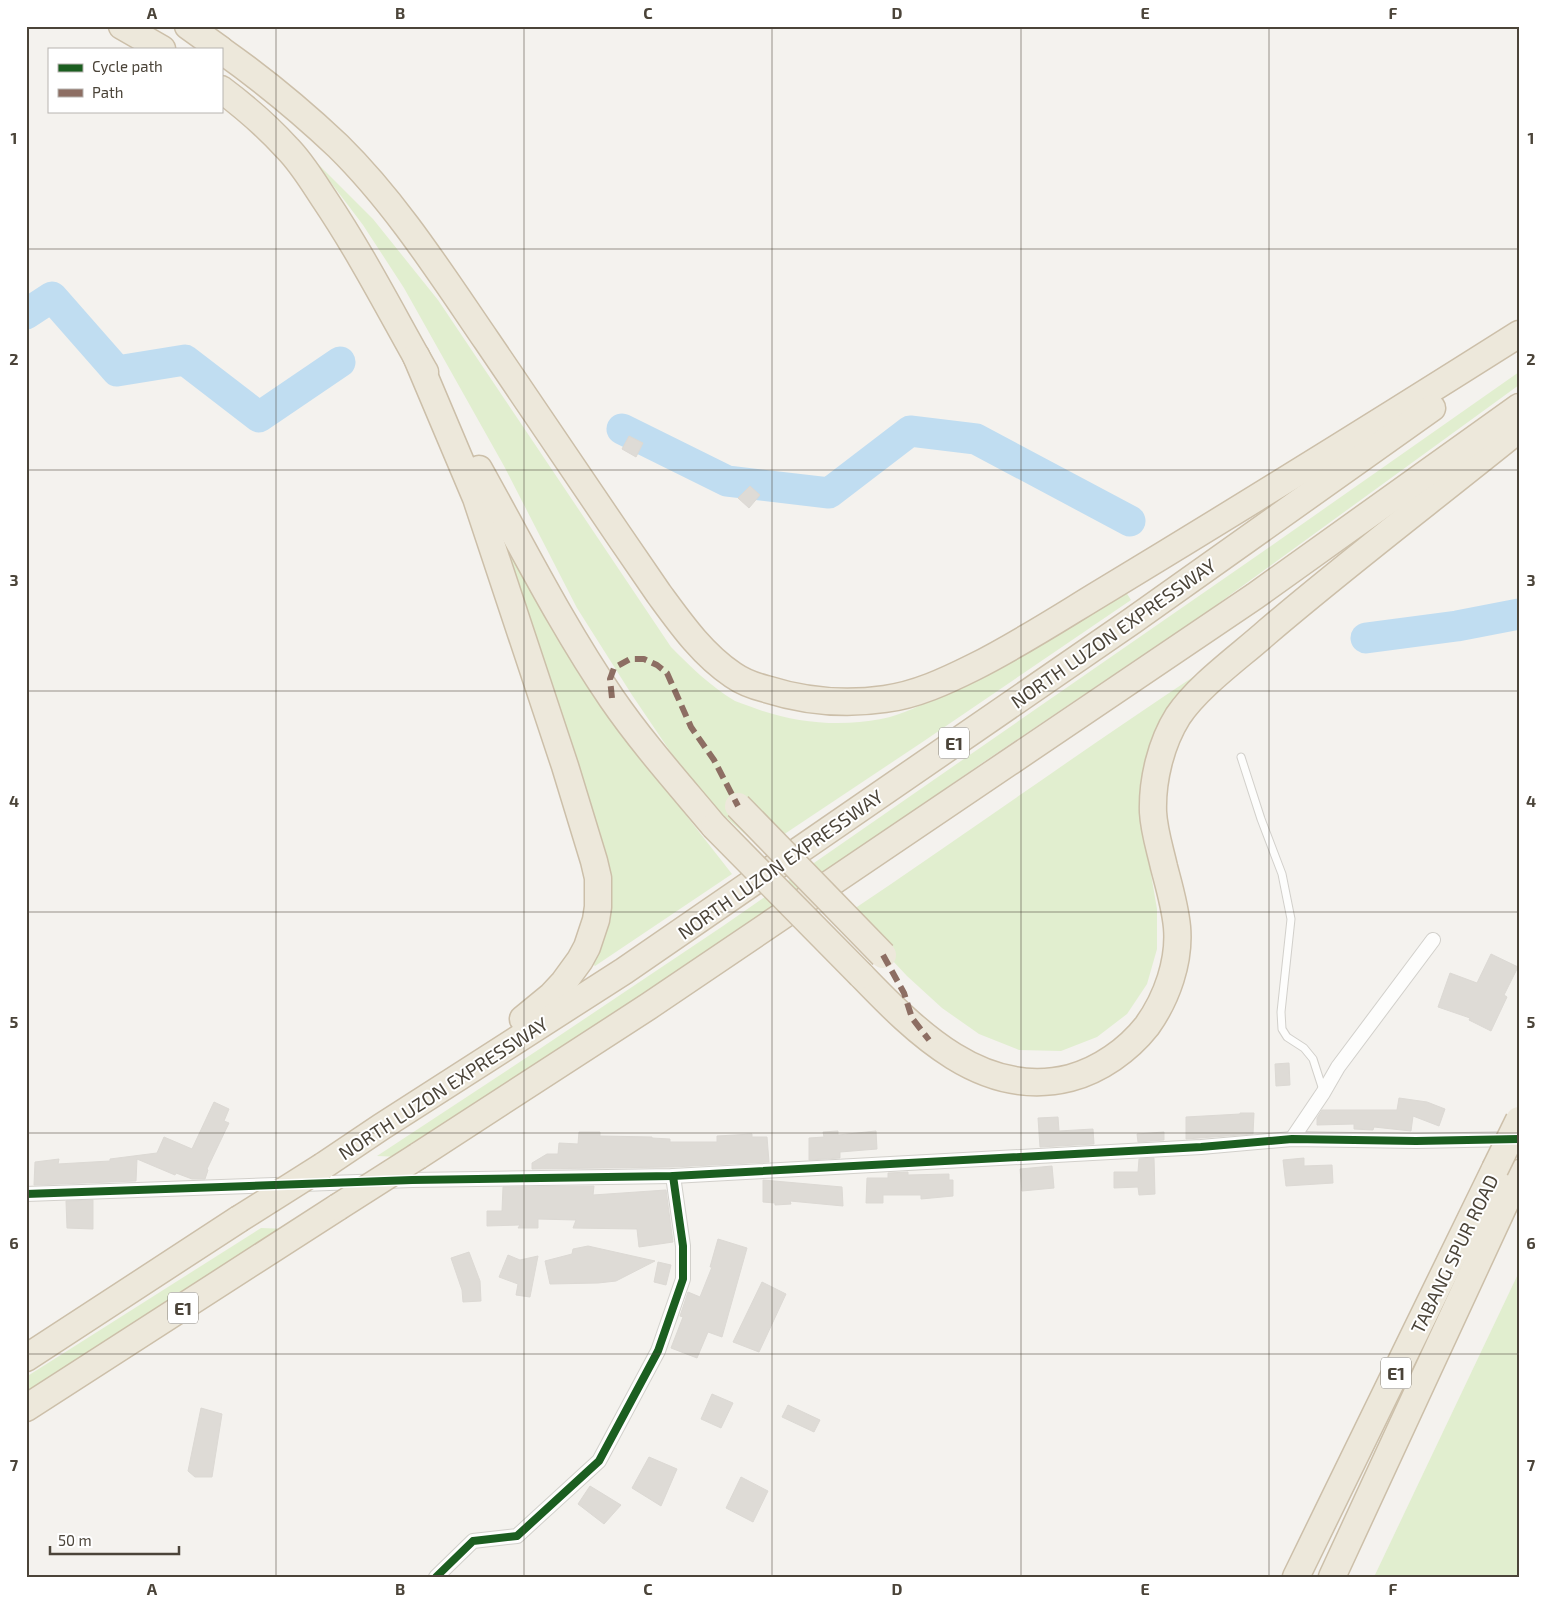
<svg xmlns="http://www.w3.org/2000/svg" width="1545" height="1603" font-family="'Exo 2',sans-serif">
	<rect width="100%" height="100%" fill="#f4f2ee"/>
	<!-- green -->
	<g fill="#e1eecf">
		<path d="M 313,159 L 373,219 L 438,300 L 671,647 C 691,667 710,686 735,701 C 742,704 750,706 757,709 C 796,723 840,727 881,719 C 903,715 922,704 942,695 L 1124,589 L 1131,600 L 924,741 L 762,849 L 720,812 L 680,766 L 632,695 L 577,608 L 504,466 L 404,288 L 363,225 Z"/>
		<polygon points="1519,372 1519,385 1208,611 982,763 831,868 401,1157 377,1156 541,1048 723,926 1271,546"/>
		<polygon points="506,543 617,727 732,874 595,966 592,963 608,924 611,894 604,860"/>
		<path d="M 1199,673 L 1145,764 L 1140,794 L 1142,822 L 1157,909 L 1157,949 L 1147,984 L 1127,1014 L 1097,1037 L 1061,1051 L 1019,1050 L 979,1034 L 942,1008 L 907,976 L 848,913 C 966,834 1081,751 1199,673 Z"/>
		<polygon points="261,1228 288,1229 26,1392 26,1377"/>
		<polygon points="1519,1272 1519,1577 1374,1577"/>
	</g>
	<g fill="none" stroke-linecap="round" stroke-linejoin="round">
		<!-- river -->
		<g stroke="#c0ddf1" stroke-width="31">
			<polyline points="26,314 52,297 117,371 185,360 259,417 340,362"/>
			<polyline points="622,429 727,481 829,493 910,431 976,439 1130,521"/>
			<polyline points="1366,638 1457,626 1519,614"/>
		</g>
	</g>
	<!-- building -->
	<g fill="#dedbd6" stroke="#dcd9d4">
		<polygon points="629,436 643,443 636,457 622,449"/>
		<polygon points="750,486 760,495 749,508 738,498"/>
		<polygon points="1491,954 1518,967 1504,995 1507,997 1491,1031 1469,1020 1470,1018 1438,1007 1450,973 1477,983"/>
		<polygon points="1289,1063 1290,1085 1276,1086 1275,1064"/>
		<polygon points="1399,1098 1427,1102 1445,1109 1439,1126 1413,1116 1411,1131 1374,1127 1373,1130 1354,1129 1354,1124 1317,1125 1317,1118 1322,1110 1397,1110"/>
		<polygon points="214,1102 229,1109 224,1121 229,1123 207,1169 208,1170 205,1179 192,1179 176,1173 175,1175 137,1159 136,1181 34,1185 35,1162 59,1159 58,1164 110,1161 110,1159 157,1153 164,1137 192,1149"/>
		<polygon points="1240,1113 1254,1113 1253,1134 1186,1139 1186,1117 1240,1114"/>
		<polygon points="1058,1117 1059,1131 1093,1129 1094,1144 1040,1147 1038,1118"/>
		<polygon points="838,1131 838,1135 876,1131 877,1149 840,1152 840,1158 809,1160 809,1138 824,1137 823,1132"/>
		<polygon points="579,1132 600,1132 600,1136 652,1137 652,1138 670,1139 670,1142 717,1142 717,1136 752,1134 752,1137 767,1137 769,1162 673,1167 532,1169 532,1163 547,1154 558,1154 559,1143 578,1144"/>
		<polygon points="1164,1132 1164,1140 1138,1142 1137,1134"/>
		<polygon points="1154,1158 1155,1194 1139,1195 1138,1187 1114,1188 1114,1172 1138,1172 1139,1159"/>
		<polygon points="1304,1158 1304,1166 1332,1165 1333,1183 1286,1186 1283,1160"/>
		<polygon points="1052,1166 1054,1188 1022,1191 1020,1169"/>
		<polygon points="908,1172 908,1175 949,1174 949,1180 953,1180 953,1196 921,1199 921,1195 883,1195 883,1203 866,1203 867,1178 888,1178 888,1173"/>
		<polygon points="763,1180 842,1187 843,1206 790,1201 791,1204 775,1205 775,1203 763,1202"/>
		<polygon points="594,1186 593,1195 666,1190 673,1242 639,1247 637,1229 573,1228 576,1220 538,1219 538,1228 518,1228 520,1225 487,1226 487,1211 502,1211 503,1187"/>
		<polygon points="93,1200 93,1229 67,1228 66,1201"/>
		<polygon points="718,1239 747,1248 722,1337 708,1332 697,1358 671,1348 683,1317 680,1316 688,1292 700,1297 712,1267 710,1267"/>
		<polygon points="588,1246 655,1261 616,1281 598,1283 550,1284 545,1261 572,1254 573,1249"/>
		<polygon points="469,1252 480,1281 481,1301 463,1302 462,1290 451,1258"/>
		<polygon points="508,1255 520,1260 538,1256 530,1297 516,1295 518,1284 499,1277"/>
		<polygon points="658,1262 671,1265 666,1285 654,1282"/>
		<polygon points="762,1282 786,1294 759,1352 733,1342"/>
		<polygon points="712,1394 733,1403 721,1428 701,1419"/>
		<polygon points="788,1405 820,1420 814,1432 782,1417"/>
		<polygon points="201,1408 222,1414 212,1477 195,1477 188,1471"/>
		<polygon points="649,1457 677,1469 661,1506 632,1488"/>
		<polygon points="741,1477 768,1491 753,1522 726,1508"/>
		<polygon points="590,1486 621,1505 604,1524 578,1504"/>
	</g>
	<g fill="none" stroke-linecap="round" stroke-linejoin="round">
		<defs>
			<polyline id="lane" points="1241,757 1261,819 1282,874 1291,919 1281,1012 1282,1029 1287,1037 1304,1048 1313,1059 1323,1090"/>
			<g id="street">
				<polyline points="1292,1139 1323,1093 1338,1067 1433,940"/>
				<polyline points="26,1194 412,1180 673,1176 1201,1147 1292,1139 1416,1141 1513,1139"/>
				<polyline points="436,1577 473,1541 517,1536 599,1461 658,1351 683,1279 683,1246 673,1176"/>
			</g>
			<g id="highway">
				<polyline points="122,26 162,49"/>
				<polyline points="188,26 220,49"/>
				<path d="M 221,50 C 262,79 301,111 338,146 C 396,203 441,274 487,341 C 544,425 601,510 659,594 C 681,624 702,654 733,675 C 743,682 754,686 766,689 C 804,701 844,705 885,699 C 916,695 946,681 974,667 C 1020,644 1064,615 1109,588 C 1246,505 1383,420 1519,334"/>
				<path d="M 221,89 C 245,107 267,126 287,148 C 302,163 313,182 325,200 C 362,255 392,314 425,372"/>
				<polyline points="416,356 476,498 565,766 594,861 598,878 598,907 596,920 587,947 580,960 564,982 551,996 523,1019"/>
				<path d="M 479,469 C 522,546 562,626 612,699 C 643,744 679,784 714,826"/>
				<path d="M 861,975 C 916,1032 983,1100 1070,1078 C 1100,1070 1128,1050 1147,1026 C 1167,998 1180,961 1177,927 C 1175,906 1169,886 1164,867 C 1160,849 1154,831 1153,812 C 1152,780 1161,743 1178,716 C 1199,685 1239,657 1267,632 C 1349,562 1435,497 1519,429"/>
				<polyline points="418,1156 649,1006 1255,596 1519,407"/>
				<polyline points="323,1166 381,1127 624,971 1132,621 1432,408"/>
				<polyline points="26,1358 239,1219"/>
				<polyline points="26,1408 338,1207"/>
				<polyline points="1296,1577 1495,1169"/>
				<polyline points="1332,1577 1519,1173"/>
			</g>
		</defs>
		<!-- lane casing -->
		<use href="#lane" stroke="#d2d0cb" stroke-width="9"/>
		<!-- street casing -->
		<use href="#street" stroke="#d2d0cb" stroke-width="16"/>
		<!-- highway casing -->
		<use href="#highway" stroke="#ccbfa9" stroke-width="29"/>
		<!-- lane -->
		<use href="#lane" stroke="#fdfdfc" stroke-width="7"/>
		<!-- street -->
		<use href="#street" stroke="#fdfdfc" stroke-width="14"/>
		<!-- highway -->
		<use href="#highway" stroke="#ede8db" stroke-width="26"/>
		<defs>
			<g id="highway-bridge">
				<polyline points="738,806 883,955"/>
				<polyline points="714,826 861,975"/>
				<polyline points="1495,1169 1519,1120"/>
				<polyline points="338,1207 418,1156"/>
				<polyline points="239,1219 323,1166"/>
			</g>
		</defs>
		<!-- highway-bridge casing -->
		<use href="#highway-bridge" stroke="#ccbfa9" stroke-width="29" stroke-linecap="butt"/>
		<!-- highway-bridge -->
		<use href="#highway-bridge" stroke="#ede8db" stroke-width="26"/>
		<!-- quiet -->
		<g stroke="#8d6e63" stroke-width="6" stroke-dasharray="12 6" stroke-linecap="butt">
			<polyline points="612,698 610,679 614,668 630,659 644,659 657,665 667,673 691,727 714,760 738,806"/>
			<polyline points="883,955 904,993 912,1018 929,1040"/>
		</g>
		<defs>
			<g id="cycleway">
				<polyline points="26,1194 412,1180 673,1176 1201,1147 1292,1139 1416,1141 1519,1139"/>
				<polyline points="436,1577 473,1541 517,1536 599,1461 658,1351 683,1279 683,1246 673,1176"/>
			</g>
		</defs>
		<!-- cycleway casing -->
		<use href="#cycleway" stroke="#fff" stroke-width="11"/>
		<!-- cycleway -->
		<use href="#cycleway" stroke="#1b5e20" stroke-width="8"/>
	</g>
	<!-- grid -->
	<path fill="none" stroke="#4b4439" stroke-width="1" stroke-opacity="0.55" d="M 276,26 L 276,1577M 524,26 L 524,1577M 772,26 L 772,1577M 1021,26 L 1021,1577M 1269,26 L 1269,1577M 26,249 L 1519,249M 26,470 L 1519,470M 26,691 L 1519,691M 26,912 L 1519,912M 26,1133 L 1519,1133M 26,1354 L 1519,1354"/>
	<g text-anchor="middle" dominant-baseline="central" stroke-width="4" stroke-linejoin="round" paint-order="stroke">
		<!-- shield labels -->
		<g fill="#fff" stroke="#817c74" stroke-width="1">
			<rect x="939" y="727.5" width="30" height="31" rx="4"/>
			<rect x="168" y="1292.5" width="30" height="31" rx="4"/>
			<rect x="1381" y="1357.5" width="30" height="31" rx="4"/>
		</g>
		<g font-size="18" font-weight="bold" fill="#4b4439">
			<text x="954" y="743">E1</text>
			<text x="183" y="1308">E1</text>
			<text x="1396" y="1373">E1</text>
		</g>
		<!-- street labels -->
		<g font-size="19" fill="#4b4439" stroke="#fff">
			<text transform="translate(1113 633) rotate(-35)">NORTH LUZON EXPRESSWAY</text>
			<text transform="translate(780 864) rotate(-35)">NORTH LUZON EXPRESSWAY</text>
			<text transform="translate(443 1088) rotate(-33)">NORTH LUZON EXPRESSWAY</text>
			<text transform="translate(1454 1254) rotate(-64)">TABANG SPUR ROAD</text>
		</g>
	</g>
	<!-- border -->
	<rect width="1545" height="1603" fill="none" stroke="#ffffff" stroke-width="55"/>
	<!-- legend -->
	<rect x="48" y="48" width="175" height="65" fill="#ffffff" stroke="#b7b4b0"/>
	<rect x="58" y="64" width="25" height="8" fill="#1b5e20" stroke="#b7b4b0"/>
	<text x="92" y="72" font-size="15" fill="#4b4439">Cycle path</text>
	<rect x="58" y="89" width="25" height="8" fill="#8d6e63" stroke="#b7b4b0"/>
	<text x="92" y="98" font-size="15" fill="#4b4439">Path</text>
	<!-- scale -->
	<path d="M50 1546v8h129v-8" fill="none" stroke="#4b4439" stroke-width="2.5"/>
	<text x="58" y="1546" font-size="15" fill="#4b4439" stroke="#ffffff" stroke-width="4" paint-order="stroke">50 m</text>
	<rect x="28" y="28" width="1490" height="1548" fill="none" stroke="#4b4439" stroke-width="2"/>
	<g font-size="16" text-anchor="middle" font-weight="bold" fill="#4b4439">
		<text x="152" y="19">A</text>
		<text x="400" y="19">B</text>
		<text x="648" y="19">C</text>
		<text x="897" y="19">D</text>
		<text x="1145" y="19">E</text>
		<text x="1393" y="19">F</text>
		<text x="14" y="144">1</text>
		<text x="1531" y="144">1</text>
		<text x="14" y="365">2</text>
		<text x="1531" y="365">2</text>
		<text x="14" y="586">3</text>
		<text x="1531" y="586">3</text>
		<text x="14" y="807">4</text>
		<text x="1531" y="807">4</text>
		<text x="14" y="1028">5</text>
		<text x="1531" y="1028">5</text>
		<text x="14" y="1249">6</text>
		<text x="1531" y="1249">6</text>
		<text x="14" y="1471">7</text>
		<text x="1531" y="1471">7</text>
		<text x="152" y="1595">A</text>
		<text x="400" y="1595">B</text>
		<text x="648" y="1595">C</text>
		<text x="897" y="1595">D</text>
		<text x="1145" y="1595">E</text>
		<text x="1393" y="1595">F</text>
	</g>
</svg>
